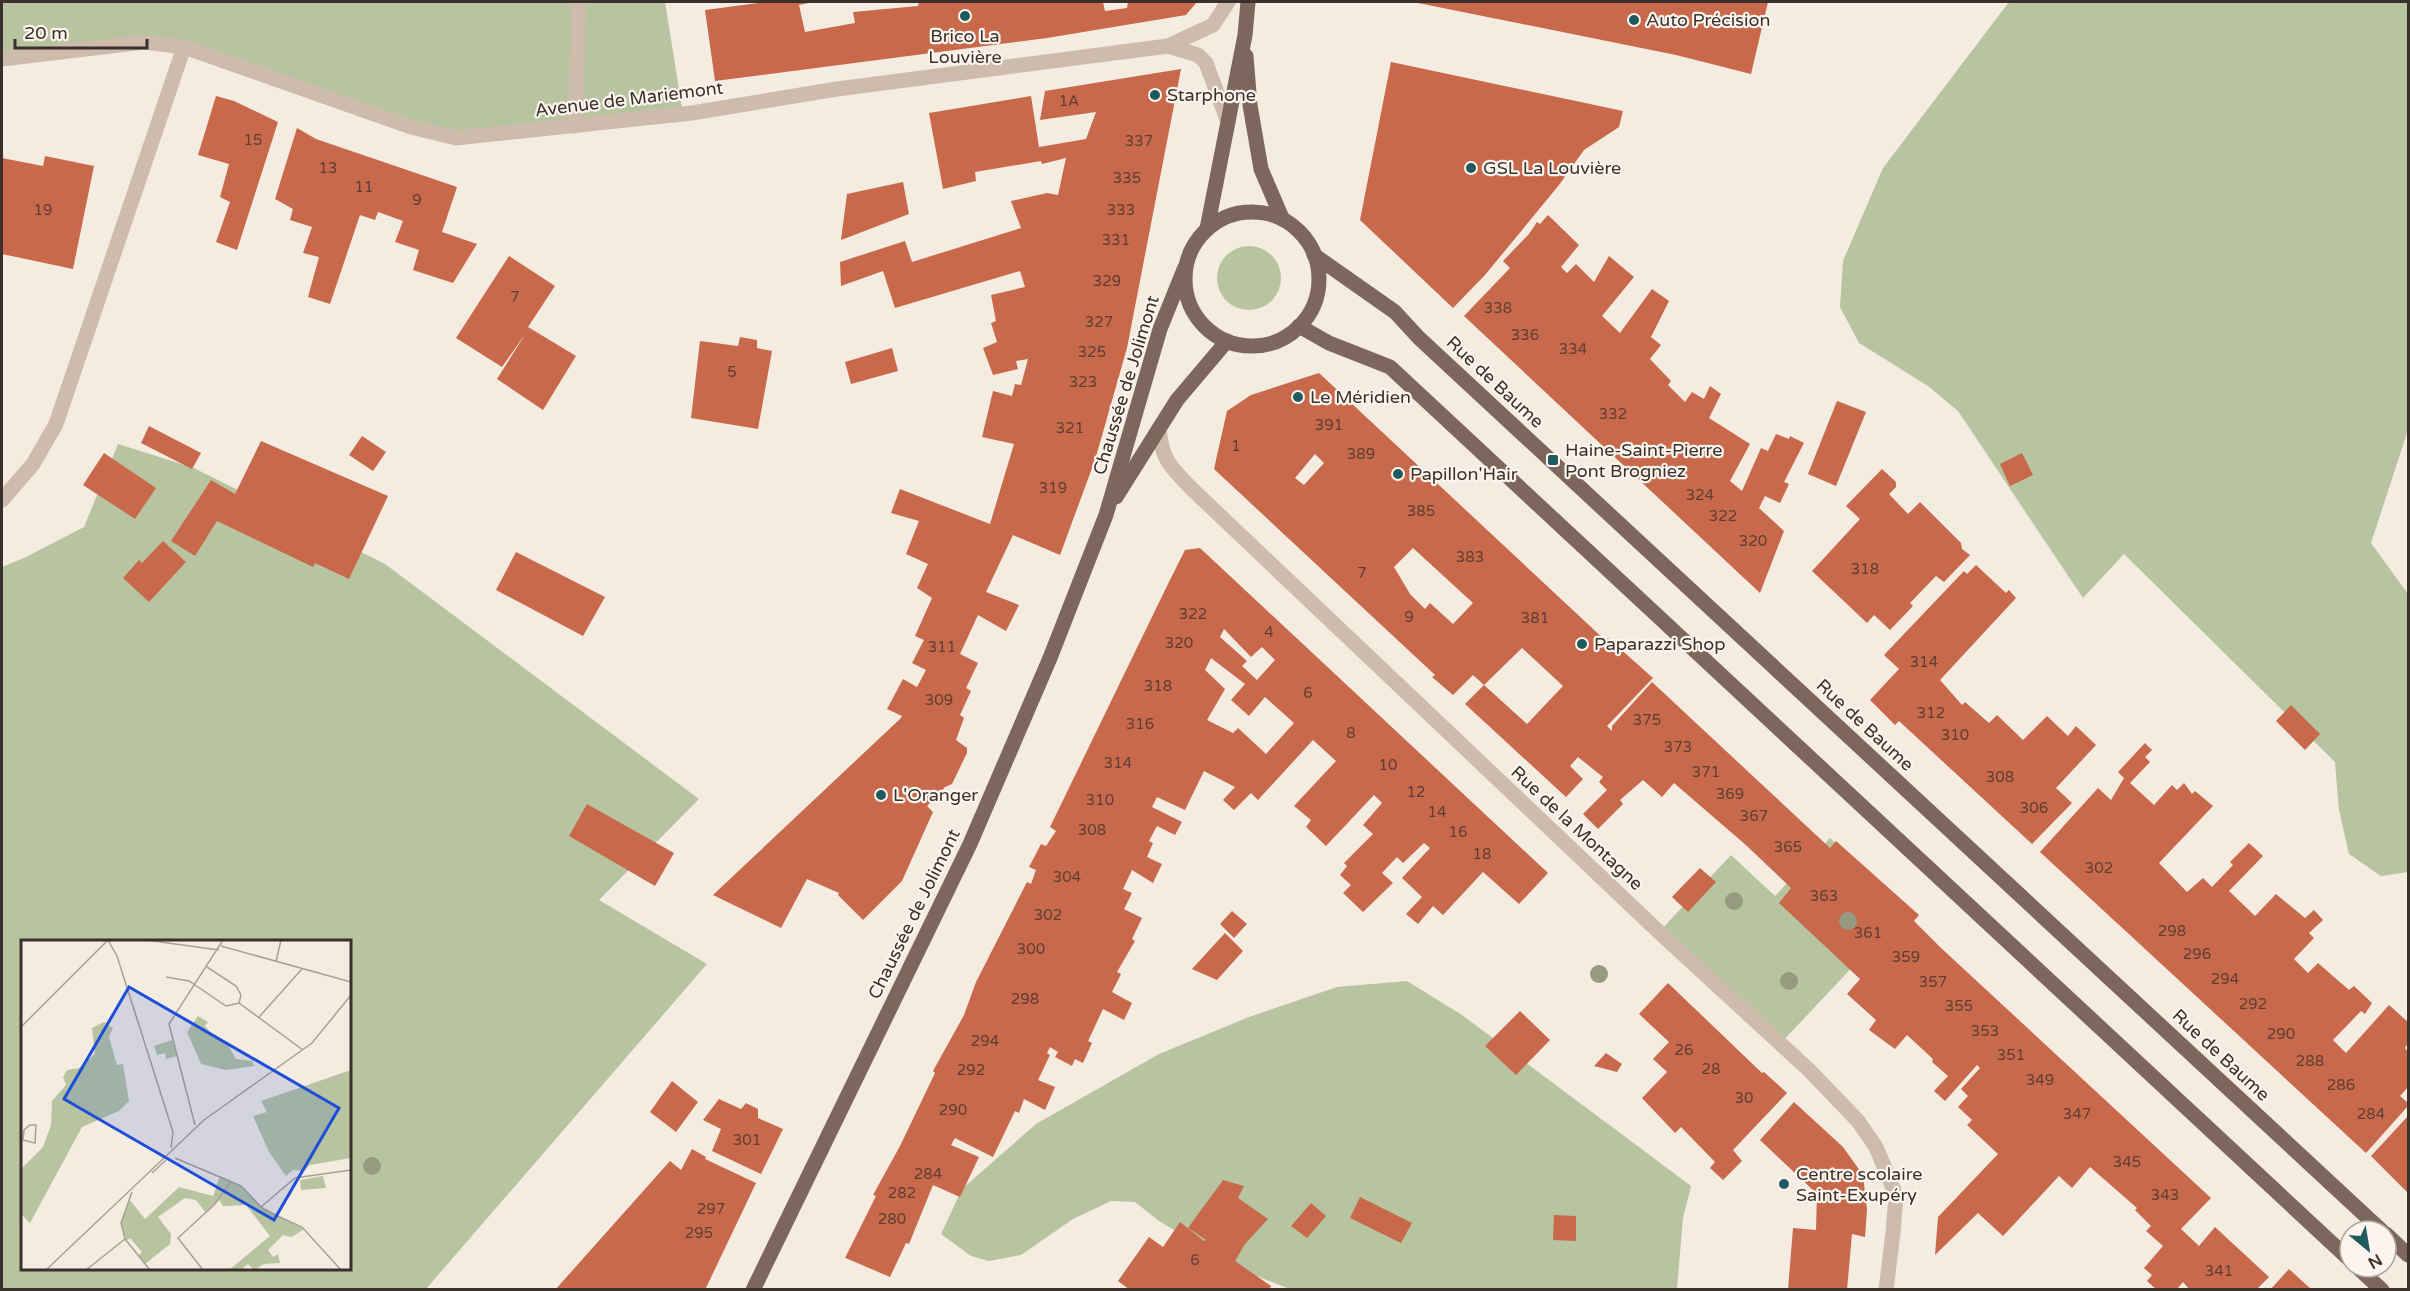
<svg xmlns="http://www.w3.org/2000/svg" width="2410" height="1291" font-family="'Varela Round',sans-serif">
	<rect width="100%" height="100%" fill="#f4ebe1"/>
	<!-- green -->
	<g fill="#b8c4a0" fill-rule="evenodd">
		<polygon points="2,2 665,2 683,114 456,138 144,42 2,59"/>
		<polygon points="2009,2 2408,2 2408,430 2371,543 2408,594 2408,872 2381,876 2349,854 2339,810 2335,762 2124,554 2083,598 1958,411 1928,386 1859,343 1840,307 1843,261 1883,168"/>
		<circle cx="1249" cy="278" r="32"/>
		<path d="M 118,444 L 194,468 L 385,564 L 699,799 L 599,900 L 707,964 L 426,1289 L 2,1290 L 2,567 L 24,558 L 84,527 ZM 22,942 L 350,942 L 350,1268 L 22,1268 Z"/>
		<polygon points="1830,838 1907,909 1779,1045 1659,932 1731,855 1775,896"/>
		<polygon points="1407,981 1462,1015 1691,1186 1683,1218 1677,1289 1290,1289 1241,1270 1159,1221 1135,1202 1111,1201 1073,1219 1021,1255 989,1261 971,1256 941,1234 962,1189 1036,1124 1159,1054 1249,1017 1337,987"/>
	</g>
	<!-- building -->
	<g fill="#c8694b" fill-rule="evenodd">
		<polygon points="765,2 813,2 799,5 805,32 855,23 853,12 918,6 919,2 1103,2 1105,11 1127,8 1128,2 1197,2 1186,15 1047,38 715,81 705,10"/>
		<polygon points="1418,3 1418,2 1768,2 1751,74 1676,55"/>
		<polygon points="1391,62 1623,111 1619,127 1584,150 1559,185 1485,275 1453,308 1360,220"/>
		<polygon points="1181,69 1127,348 1095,460 1060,555 1013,535 986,592 1019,605 1006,631 978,615 960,654 978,663 966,688 971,691 960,715 964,718 956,740 967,748 967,753 952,784 945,787 927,806 933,812 902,881 863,920 838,895 839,893 807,879 781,928 713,895 901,718 902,716 887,709 903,679 917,687 926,670 912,663 924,640 915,636 932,598 917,588 928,564 906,554 919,521 891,513 900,489 990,524 1014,444 982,437 993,391 1012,396 1015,384 1021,385 1028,359 1016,361 1018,369 993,375 983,348 997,342 991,323 996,321 991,295 1025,287 1020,271 895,308 883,271 841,286 840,262 905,241 912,262 1021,228 1011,201 1047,193 1058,195 1066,158 1042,164 1041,161 975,172 976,181 943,189 929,113 1031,96 1039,147 1086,139 1096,112 1040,120 1045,91"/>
		<polygon points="216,96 234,101 278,122 237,250 216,242 230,202 220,197 229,164 198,155"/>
		<polygon points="297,128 316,139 457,187 442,232 477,244 453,283 413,270 419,250 395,242 403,221 378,212 375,220 360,215 330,304 308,297 319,257 303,253 312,227 290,220 293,209 275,199"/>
		<polygon points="45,156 94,166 73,269 2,254 2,158 43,166"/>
		<polygon points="903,182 909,214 841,240 847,194"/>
		<polygon points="1548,215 1579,245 1561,267 1567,273 1576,264 1594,282 1609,256 1634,277 1602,316 1620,333 1652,289 1669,301 1651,337 1661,345 1650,359 1671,381 1668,385 1685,402 1692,392 1704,399 1710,386 1721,394 1709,418 1750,444 1730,481 1742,491 1761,448 1768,451 1776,434 1789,439 1790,436 1804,443 1784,482 1789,484 1780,503 1765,496 1759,508 1784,531 1760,593 1464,316 1510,268 1503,261 1529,234 1537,222 1540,224"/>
		<polygon points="509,256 555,286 528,327 576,356 543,410 497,379 526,333 502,367 456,338"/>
		<polygon points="740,337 757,340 757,348 772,351 758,429 691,418 700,341 738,346"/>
		<polygon points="892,348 898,371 851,384 845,362"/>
		<path d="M 1319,373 L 1606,641 L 1608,638 L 1653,678 L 1607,726 L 1612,731 L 1612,726 L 1652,682 L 1830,848 L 1836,841 L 1919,915 L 1914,921 L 1940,947 L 2211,1198 L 2181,1229 L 2199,1246 L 2215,1227 L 2269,1277 L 2256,1290 L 2190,1290 L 2183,1282 L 2176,1290 L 2157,1290 L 2147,1281 L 2152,1275 L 2144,1268 L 2163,1246 L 2146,1231 L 2151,1226 L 2135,1210 L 2137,1208 L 2090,1167 L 2072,1188 L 2059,1176 L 2003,1236 L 1978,1213 L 1935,1255 L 1938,1217 L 1998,1154 L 1967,1125 L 1972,1120 L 1958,1107 L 1968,1096 L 1961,1089 L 1980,1068 L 1977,1065 L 1945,1101 L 1934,1091 L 1948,1076 L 1932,1062 L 1933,1059 L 1907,1035 L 1895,1049 L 1869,1030 L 1876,1020 L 1847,994 L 1860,979 L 1779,903 L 1791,888 L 1747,846 L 1674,783 L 1662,797 L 1643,780 L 1620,800 L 1623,804 L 1598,829 L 1583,814 L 1607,790 L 1599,782 L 1603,777 L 1578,757 L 1570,766 L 1583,779 L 1566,797 L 1465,704 L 1484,685 L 1473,675 L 1453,695 L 1432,677 L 1435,675 L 1214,469 L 1227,411 L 1251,395 ZM 1315,454 L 1324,463 L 1304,485 L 1295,478 ZM 1413,548 L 1473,603 L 1453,624 L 1430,603 L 1425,609 L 1410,594 L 1394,567 ZM 1522,648 L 1563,686 L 1527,724 L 1484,685 Z"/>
		<polygon points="1837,401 1866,412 1836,486 1808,474"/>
		<polygon points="149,426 201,453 192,469 141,443"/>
		<polygon points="362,436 386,452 373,471 349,455"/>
		<polygon points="261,441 388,496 349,579 315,563 313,567 217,521 195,556 171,541 211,480 235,494"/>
		<polygon points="104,453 156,488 135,519 83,485"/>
		<polygon points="2022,453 2033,475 2010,486 2000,464"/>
		<polygon points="1882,469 1896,482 1896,487 1889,494 1908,514 1920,502 1961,543 1962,549 1970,555 1944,582 1936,576 1910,603 1913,606 1890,630 1874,615 1867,623 1812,571 1860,519 1846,506"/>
		<polygon points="163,541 186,562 149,602 123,578 139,560 142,563"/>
		<path d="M 1200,548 L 1548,873 L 1519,904 L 1483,872 L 1443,915 L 1433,906 L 1418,924 L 1406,914 L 1422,897 L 1402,878 L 1430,848 L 1424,843 L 1403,863 L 1397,857 L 1382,873 L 1393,883 L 1363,912 L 1343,893 L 1351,885 L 1340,875 L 1347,866 L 1344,863 L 1373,834 L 1363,825 L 1382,803 L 1374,795 L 1326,846 L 1306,827 L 1311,820 L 1294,806 L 1336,761 L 1313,740 L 1258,800 L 1251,793 L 1234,810 L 1223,800 L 1235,787 L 1204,771 L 1185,810 L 1157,797 L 1152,807 L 1182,822 L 1175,835 L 1157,826 L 1149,841 L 1153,843 L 1147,857 L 1162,864 L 1153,883 L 1132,870 L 1123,889 L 1132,893 L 1124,909 L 1142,918 L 1132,939 L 1135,941 L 1117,972 L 1121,974 L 1112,992 L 1132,1003 L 1124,1020 L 1103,1009 L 1088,1041 L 1092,1043 L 1083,1063 L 1075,1059 L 1072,1066 L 1055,1057 L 1058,1052 L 1050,1047 L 1047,1053 L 1050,1055 L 1038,1080 L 1055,1087 L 1045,1110 L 1024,1099 L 1019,1113 L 1015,1111 L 993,1157 L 955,1138 L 951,1145 L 979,1157 L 960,1197 L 933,1185 L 909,1244 L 906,1243 L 890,1277 L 848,1259 L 845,1258 L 876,1196 L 873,1195 L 900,1146 L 935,1073 L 933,1071 L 964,1015 L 976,982 L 1027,882 L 1031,884 L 1036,870 L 1029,867 L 1041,844 L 1046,846 L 1056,831 L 1050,827 L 1167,586 L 1185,550 ZM 1224,629 L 1251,657 L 1262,647 L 1275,660 L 1257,680 L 1242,666 L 1247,661 L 1220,637 ZM 1211,658 L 1245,684 L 1231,700 L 1249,716 L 1265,697 L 1294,723 L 1266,754 L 1238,728 L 1233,733 L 1207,720 L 1225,689 L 1205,670 Z"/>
		<polygon points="516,552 605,597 583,636 496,590"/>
		<polygon points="1976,565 2006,593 2009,590 2016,598 1940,680 1962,705 1965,702 1989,723 1997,715 2023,740 2047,716 2068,736 2076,726 2096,745 2056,788 2072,803 2032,844 1899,721 1895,725 1870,700 1899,669 1884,655 1964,571 1967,574"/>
		<polygon points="2291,705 2320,734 2305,750 2276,721"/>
		<polygon points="2145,743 2152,750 2145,757 2150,762 2130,783 2154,805 2172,785 2177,790 2184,783 2192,794 2195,791 2213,806 2159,863 2187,892 2203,878 2212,887 2233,865 2230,862 2249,843 2263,856 2229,891 2255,916 2276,894 2305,918 2314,910 2323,920 2309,933 2314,938 2294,959 2308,973 2318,963 2349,990 2354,986 2372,1003 2365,1014 2361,1011 2333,1040 2346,1053 2389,1005 2408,1022 2408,1043 2405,1048 2408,1052 2408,1087 2400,1096 2408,1103 2408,1106 2366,1153 2040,852 2098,788 2111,800 2124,778 2118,772"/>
		<polygon points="587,804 674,853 655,886 569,836"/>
		<polygon points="1700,868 1716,882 1688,912 1672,897"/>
		<polygon points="1232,911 1247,924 1234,938 1220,924"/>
		<polygon points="1225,933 1243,951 1217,980 1192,969"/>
		<polygon points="1668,983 1762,1073 1764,1072 1787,1093 1733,1150 1742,1161 1723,1180 1710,1168 1715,1162 1681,1127 1675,1133 1642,1098 1667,1072 1653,1059 1669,1042 1639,1014"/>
		<polygon points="1520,1011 1550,1040 1516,1075 1485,1046"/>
		<polygon points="1606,1053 1622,1064 1617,1072 1594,1066"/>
		<polygon points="672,1081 698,1102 676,1132 650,1112"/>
		<polygon points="719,1099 741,1109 746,1103 758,1109 758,1118 783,1129 761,1174 712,1151 721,1129 703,1120"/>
		<polygon points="1794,1102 1843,1147 1863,1175 1867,1210 1865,1237 1852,1234 1847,1290 1788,1290 1793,1228 1816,1230 1817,1194 1760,1140"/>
		<polygon points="2408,1116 2408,1193 2371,1156"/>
		<polygon points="692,1149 706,1157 705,1159 756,1183 705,1290 555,1290 670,1161 681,1170"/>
		<polygon points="1223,1180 1244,1186 1238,1198 1268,1219 1245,1244 1235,1261 1271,1286 1269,1290 1130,1290 1118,1281 1149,1237 1163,1247 1180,1222 1204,1241 1206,1240 1188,1228"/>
		<polygon points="1360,1197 1412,1223 1401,1243 1350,1218"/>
		<polygon points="1311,1203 1326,1216 1307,1238 1291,1226"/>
		<polygon points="1554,1215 1576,1216 1576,1241 1553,1240"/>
		<polygon points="2289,1269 2312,1290 2270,1290"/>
	</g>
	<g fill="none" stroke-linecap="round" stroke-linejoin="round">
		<!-- minor -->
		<g stroke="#cdbbac" stroke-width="15">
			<polyline points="1168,46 1213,25 1228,2"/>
			<polyline points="2,59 144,42 184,47 411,127 456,138 692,113 837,89 1168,46 1198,55 1206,63 1228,122"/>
			<polyline points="575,126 579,2"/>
			<path d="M 1159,428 C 1162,462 1171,467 1194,491 L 1659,932 L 1809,1070 L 1858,1121 L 1876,1147 L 1896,1195 L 1893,1233 L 1886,1290"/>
			<polyline points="2,500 33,464 56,424 184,47"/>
		</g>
		<!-- major -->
		<g stroke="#7d675c" stroke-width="15">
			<polyline points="1246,56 1250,105 1261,169 1282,218"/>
			<circle cx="1252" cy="279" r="67"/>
			<polyline points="1207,229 1245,35 1248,2"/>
			<polyline points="1314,255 1395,312 1419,338 2382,1231"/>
			<polyline points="1299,326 1329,343 1390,367 2350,1260"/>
			<polyline points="1116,497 1177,400 1227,341"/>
			<polyline points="2386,1234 2408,1255"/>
			<polyline points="2357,1267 2382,1290"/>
			<polyline points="753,1290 970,844 1050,658 1106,515 1160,329 1185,267"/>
		</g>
	</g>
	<!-- trees -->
	<g fill="#969b7f">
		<circle cx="1734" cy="901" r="9"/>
		<circle cx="1848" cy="921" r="9"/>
		<circle cx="1599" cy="974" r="9"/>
		<circle cx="1789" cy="981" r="9"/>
		<circle cx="372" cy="1166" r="9"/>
	</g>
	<!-- markers -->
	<g fill="#1f5a5e" stroke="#fbf5ee" stroke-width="2">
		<circle cx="965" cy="16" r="6"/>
		<circle cx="1634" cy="20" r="6"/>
		<circle cx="1155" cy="95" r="6"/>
		<circle cx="1471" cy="168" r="6"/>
		<circle cx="1298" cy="397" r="6"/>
		<rect x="1547" y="454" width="12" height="12" rx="3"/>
		<circle cx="1398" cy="474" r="6"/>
		<circle cx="1582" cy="644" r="6"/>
		<circle cx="881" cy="795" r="6"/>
		<circle cx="1784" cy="1184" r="6"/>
	</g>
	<g text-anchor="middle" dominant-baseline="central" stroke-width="4.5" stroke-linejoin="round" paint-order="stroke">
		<!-- number labels -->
		<g font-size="15" fill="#5e3e33">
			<text x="1069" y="101">1A</text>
			<text x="253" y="140">15</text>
			<text x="1139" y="141">337</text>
			<text x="328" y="168">13</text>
			<text x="1127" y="178">335</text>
			<text x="364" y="187">11</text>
			<text x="417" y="200">9</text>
			<text x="43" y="210">19</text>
			<text x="1121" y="210">333</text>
			<text x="1116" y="240">331</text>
			<text x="1107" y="281">329</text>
			<text x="515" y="297">7</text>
			<text x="1498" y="308">338</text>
			<text x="1099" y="322">327</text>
			<text x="1525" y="335">336</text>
			<text x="1573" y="349">334</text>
			<text x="1092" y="352">325</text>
			<text x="732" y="372">5</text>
			<text x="1083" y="382">323</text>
			<text x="1613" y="414">332</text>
			<text x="1329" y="425">391</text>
			<text x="1070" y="428">321</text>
			<text x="1236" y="446">1</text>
			<text x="1361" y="454">389</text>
			<text x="1053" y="488">319</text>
			<text x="1700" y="495">324</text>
			<text x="1421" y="511">385</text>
			<text x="1723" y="516">322</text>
			<text x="1753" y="541">320</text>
			<text x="1470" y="557">383</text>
			<text x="1865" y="569">318</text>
			<text x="1362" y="573">7</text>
			<text x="1193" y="614">322</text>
			<text x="1409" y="617">9</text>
			<text x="1535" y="618">381</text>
			<text x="1269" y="632">4</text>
			<text x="1179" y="643">320</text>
			<text x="942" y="647">311</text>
			<text x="1924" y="662">314</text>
			<text x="1158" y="686">318</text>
			<text x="1308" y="693">6</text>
			<text x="939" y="700">309</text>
			<text x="1931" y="713">312</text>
			<text x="1647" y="720">375</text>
			<text x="1140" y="724">316</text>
			<text x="1351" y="733">8</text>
			<text x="1955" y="735">310</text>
			<text x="1678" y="747">373</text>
			<text x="1118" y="763">314</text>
			<text x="1388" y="765">10</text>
			<text x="1706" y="772">371</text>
			<text x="2000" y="777">308</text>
			<text x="1416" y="792">12</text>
			<text x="1730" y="794">369</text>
			<text x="1100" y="800">310</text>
			<text x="2034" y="808">306</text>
			<text x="1437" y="812">14</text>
			<text x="1754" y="816">367</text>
			<text x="1092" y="830">308</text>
			<text x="1458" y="832">16</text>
			<text x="1788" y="847">365</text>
			<text x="1482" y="854">18</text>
			<text x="2099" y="868">302</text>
			<text x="1067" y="877">304</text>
			<text x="1824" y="896">363</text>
			<text x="1048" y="915">302</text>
			<text x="2172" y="931">298</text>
			<text x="1868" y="933">361</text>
			<text x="1031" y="949">300</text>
			<text x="2197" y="954">296</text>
			<text x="1906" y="957">359</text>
			<text x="2225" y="979">294</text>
			<text x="1933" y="982">357</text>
			<text x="1025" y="999">298</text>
			<text x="2253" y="1004">292</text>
			<text x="1959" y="1006">355</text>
			<text x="1985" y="1031">353</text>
			<text x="2281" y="1034">290</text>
			<text x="985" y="1041">294</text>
			<text x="1684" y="1050">26</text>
			<text x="2011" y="1055">351</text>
			<text x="2310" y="1061">288</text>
			<text x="1711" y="1069">28</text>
			<text x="971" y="1070">292</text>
			<text x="2040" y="1080">349</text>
			<text x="2341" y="1085">286</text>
			<text x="1744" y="1098">30</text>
			<text x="953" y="1110">290</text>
			<text x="2077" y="1114">347</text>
			<text x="2371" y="1114">284</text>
			<text x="747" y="1140">301</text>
			<text x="2127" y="1162">345</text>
			<text x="928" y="1174">284</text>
			<text x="902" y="1193">282</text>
			<text x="2165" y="1195">343</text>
			<text x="711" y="1209">297</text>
			<text x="892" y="1219">280</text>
			<text x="699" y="1233">295</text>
			<text x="1195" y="1260">6</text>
			<text x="2219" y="1271">341</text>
		</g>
		<!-- poi labels -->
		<g font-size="18" fill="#3b302b" stroke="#fbf5ee" text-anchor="start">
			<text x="1646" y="20">Auto Précision</text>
			<text x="965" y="36" text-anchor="middle">Brico La<tspan x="965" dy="21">Louvière</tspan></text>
			<text x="1167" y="95">Starphone</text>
			<text x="1483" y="168">GSL La Louvière</text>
			<text x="1310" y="397">Le Méridien</text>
			<text x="1565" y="450">Haine-Saint-Pierre<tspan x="1565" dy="21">Pont Brogniez</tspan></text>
			<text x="1410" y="474">Papillon'Hair</text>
			<text x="1594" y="644">Paparazzi Shop</text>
			<text x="893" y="795">L'Oranger</text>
			<text x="1796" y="1174">Centre scolaire<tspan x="1796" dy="21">Saint-Exupéry</tspan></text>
		</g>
		<!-- street labels -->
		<g font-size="18" fill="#3b302b" stroke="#fbf5ee">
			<text transform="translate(629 99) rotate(-7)">Avenue de Mariemont</text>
			<text transform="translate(1495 382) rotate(43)">Rue de Baume</text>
			<text transform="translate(1126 385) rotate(-73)">Chaussée de Jolimont</text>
			<text transform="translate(1865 725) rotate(43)">Rue de Baume</text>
			<text transform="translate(1577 828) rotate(43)">Rue de la Montagne</text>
			<text transform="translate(914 914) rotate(-64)">Chaussée de Jolimont</text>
			<text transform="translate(2221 1055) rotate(43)">Rue de Baume</text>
		</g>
	</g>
	<!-- overview -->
	<g transform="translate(21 940)">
		<rect width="330" height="330" fill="#f4ebe1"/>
		<path d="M 177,76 L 187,82 L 184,86 L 192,95 L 207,105 L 215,119 L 231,121 L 233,126 L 205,130 L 180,124 L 166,92 ZM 83,82 L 92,88 L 88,97 L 96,125 L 102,124 L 108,161 L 98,171 L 61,187 L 9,283 L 0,274 L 0,229 L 22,207 L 30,185 L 31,161 L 45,145 L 42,137 L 46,130 L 58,128 L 74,114 L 71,88 ZM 151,100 L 156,116 L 145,119 L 144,113 L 136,115 L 133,106 ZM 330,130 L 330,218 L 289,225 L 283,231 L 272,230 L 265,236 L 248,212 L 232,176 L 246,172 L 240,161 ZM 199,236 L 220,246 L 238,265 L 283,289 L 271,297 L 262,295 L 247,310 L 252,317 L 257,314 L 259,323 L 243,324 L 233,330 L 227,324 L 220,330 L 208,330 L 249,296 L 225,265 L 202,266 L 198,260 L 185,273 L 175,260 L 164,258 L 137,277 L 150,294 L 149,304 L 124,324 L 117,316 L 121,312 L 109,298 L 105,301 L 100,283 L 108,259 L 124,279 L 158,247 L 192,256 ZM 302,236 L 305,248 L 280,250 L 279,240 Z" fill="#b8c4a0"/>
		<path fill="none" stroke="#aaa098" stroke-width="1.5" d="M 87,0 L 96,16 L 152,192 L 150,208M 125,0 L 198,10M 200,6 L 330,42M 255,22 L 260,0M 145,37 L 168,41 L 205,66 L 218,63 L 220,55 L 215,46 L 186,27M 218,63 L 282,110M 238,77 L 281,29M 0,87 L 87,0M 9,185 L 15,185 L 14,203 L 2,200 L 3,190 ZM 174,185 L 148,84 L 202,0M 154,218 L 220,246 L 243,270 L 281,287 L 320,330M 131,233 L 145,220M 240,267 L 274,238 L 330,230M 104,299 L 129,330M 25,330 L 183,180 L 291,103 L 330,55M 65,330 L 104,299 L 100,283 L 111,252M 182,330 L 157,298 L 194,264 L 210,241"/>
		<path fill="#1d4ed8" fill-opacity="0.15" stroke="#1d4ed8" stroke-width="3" d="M 108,47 L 318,168 L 253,280 L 43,159 Z"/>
		<rect width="330" height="330" fill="none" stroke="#3b302b" stroke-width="3"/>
	</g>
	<!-- border -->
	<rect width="2410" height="1291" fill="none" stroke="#3b302b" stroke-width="6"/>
	<!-- north arrow -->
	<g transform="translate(2368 1249) rotate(150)"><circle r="28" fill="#fbf5ee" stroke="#aea6a0" stroke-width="1.5"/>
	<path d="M0-4.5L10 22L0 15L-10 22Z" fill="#1f5a5e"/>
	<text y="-9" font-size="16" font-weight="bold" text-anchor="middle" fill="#3b302b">N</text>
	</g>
	<!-- scale -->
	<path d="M15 39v9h132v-9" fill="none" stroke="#3b302b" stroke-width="3"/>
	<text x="24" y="39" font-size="18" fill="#3b302b" stroke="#fbf5ee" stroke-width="4.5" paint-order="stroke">20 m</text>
</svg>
